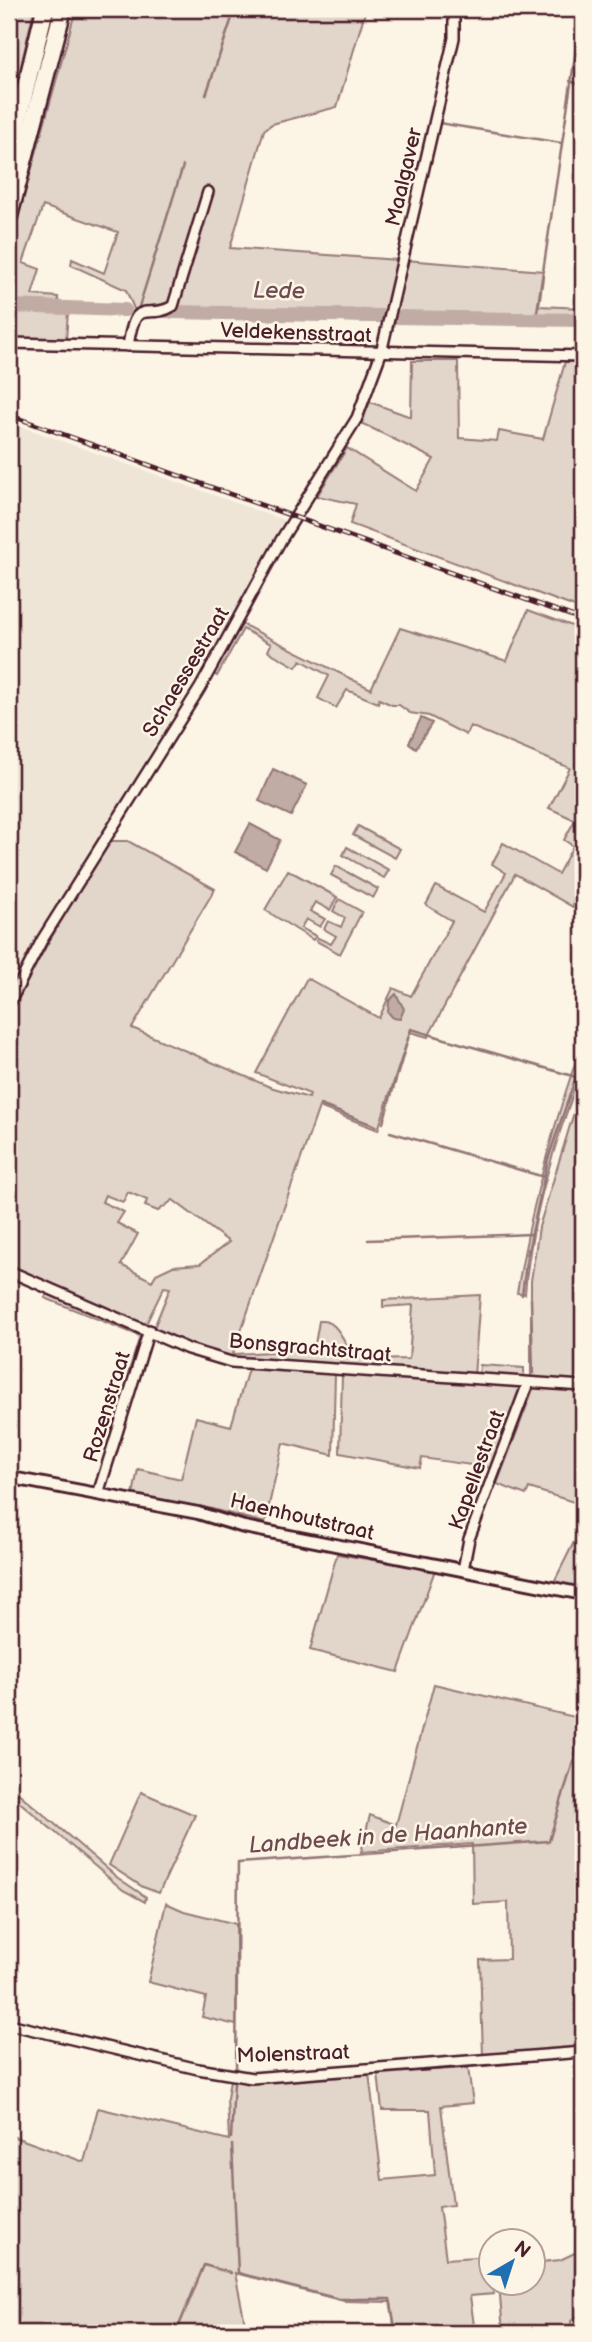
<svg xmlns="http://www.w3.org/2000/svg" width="592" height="2342" font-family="'Balsamiq Sans',sans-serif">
	<rect width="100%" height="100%" fill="#fcf5e5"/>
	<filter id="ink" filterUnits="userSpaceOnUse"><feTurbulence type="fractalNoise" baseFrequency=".0143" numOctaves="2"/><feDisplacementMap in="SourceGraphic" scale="14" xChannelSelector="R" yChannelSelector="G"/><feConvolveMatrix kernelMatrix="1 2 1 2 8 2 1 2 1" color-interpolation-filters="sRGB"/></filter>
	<g filter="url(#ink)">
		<!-- built -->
		<polygon fill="#eee5d7" points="9,422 289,522 27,957 9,995"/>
		<!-- green -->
		<g fill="#e2d5ca" stroke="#967a7a" stroke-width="2" fill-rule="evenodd">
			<polygon points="9,9 34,9 9,119"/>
			<polygon points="76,9 366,9 337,107 272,124 264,130 230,248 398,260 384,322 137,316 126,290 71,265 72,259 104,273 118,232 43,206 23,263 40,269 32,295 58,297 59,310 68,311 66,341 9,339 9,251"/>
			<polygon points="405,260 544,271 539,306 583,308 583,323 394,320"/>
			<polygon points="412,361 458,361 459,438 497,441 499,431 543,439 565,362 583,362 583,610 350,524 356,504 317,496 347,448 416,491 434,459 361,423 370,402 411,417"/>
			<path d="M 528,610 L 583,630 L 583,803 L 573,907 L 515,874 L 428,1037 L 410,1032 L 378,1130 L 319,1107 L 233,1354 L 314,1350 L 319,1321 C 342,1319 341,1348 359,1356 C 372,1362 394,1359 409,1359 L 413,1305 L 383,1307 L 383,1300 L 480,1295 L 474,1376 L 242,1360 L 218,1356 L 153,1330 L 170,1288 L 164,1287 L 145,1326 L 9,1268 L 9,1011 L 107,841 L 128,841 L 215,889 L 132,1028 L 270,1087 L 309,1098 L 310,1094 L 256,1073 L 307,978 L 379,1018 L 393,988 L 411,996 L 452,921 L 426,905 L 436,886 L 484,912 L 506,873 L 492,864 L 503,843 L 558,874 L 573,846 L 564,840 L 575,820 L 549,808 L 570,768 L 470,726 L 466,735 L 429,716 L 410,713 L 399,705 L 392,705 L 379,699 L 378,703 L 347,690 L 336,708 L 318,698 L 329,676 L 301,660 L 296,667 L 268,651 L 271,644 L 243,629 L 217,676 L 214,674 L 242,624 L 371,689 L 400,628 L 507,661 ZM 128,1192 L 147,1200 L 145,1206 L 158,1211 L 173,1200 L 229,1242 L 200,1264 L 173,1266 L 156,1274 L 152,1281 L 121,1265 L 138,1234 L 117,1223 L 124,1212 L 102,1202 L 105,1195 L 123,1202 Z"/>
			<polygon points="358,826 400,849 395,858 353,835"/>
			<polygon points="347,847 389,870 384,878 343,855"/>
			<polygon points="336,866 378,889 373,898 331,875"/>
			<polygon points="288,870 337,897 330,910 315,902 310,911 325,919 320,927 306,919 301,928 316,936 313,940 265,910"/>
			<polygon points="339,899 362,912 340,954 316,941 318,938 331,944 336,936 324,929 328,921 341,927 345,918 333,911"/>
			<path d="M 583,1041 C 583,1075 569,1103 559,1135 C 542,1187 529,1240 525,1294 L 517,1293 C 531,1207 553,1124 583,1041 Z"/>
			<polygon points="583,1083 583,1383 531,1380 531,1281 539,1227"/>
			<polygon points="47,1294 141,1332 144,1335 131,1376 128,1374 140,1336 45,1298"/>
			<polygon points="480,1365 524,1368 524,1380 479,1376"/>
			<polygon points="248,1369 335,1373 333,1455 283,1443 265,1523 208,1508 133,1495 138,1469 181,1479 196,1417 231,1426"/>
			<polygon points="342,1374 519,1385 523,1389 492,1468 422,1458 420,1468 340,1453"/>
			<polygon points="534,1387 583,1389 583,1505 529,1488 526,1495 497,1484"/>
			<polygon points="583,1524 583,1588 554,1582"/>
			<polygon points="337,1554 435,1570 398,1672 310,1650"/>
			<polygon points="434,1684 583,1719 583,1761 579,1782 583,1783 583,2048 483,2056 480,1960 509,1959 508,1902 473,1904 472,1844 361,1852 370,1815 396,1825"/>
			<polygon points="9,1785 118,1878 146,1897 145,1902 123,1890 9,1793"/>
			<polygon points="141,1792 195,1815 159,1893 143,1887 109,1865"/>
			<polygon points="166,1903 184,1911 236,1924 236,2025 202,2017 206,1997 148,1982"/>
			<polygon points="468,2068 473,2103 441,2106 453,2205 439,2207 446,2259 490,2256 490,2282 494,2294 470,2296 475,2333 395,2333 391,2302 344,2301 235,2273 247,2333 9,2333 9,2135 84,2162 98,2108 229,2140 227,2098 230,2080 369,2073 382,2180 435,2175 430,2110 382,2110 378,2073"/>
			<polygon points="583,2249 583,2307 582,2313 571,2321 572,2329 579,2328 579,2333 503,2333 499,2283 532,2282 533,2263 560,2260"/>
		</g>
		<!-- water -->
		<g fill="#c0aca5" stroke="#917474" stroke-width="2">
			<polygon points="421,718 432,723 416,748 409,743"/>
			<polygon points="273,769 307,785 291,816 259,801"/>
			<polygon points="250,824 280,840 266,868 235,852"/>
			<polygon points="396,994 404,1009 400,1019 393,1018 388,1012 389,1001"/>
		</g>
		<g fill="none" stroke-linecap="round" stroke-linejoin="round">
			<!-- stream -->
			<g stroke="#917474" stroke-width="2.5">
				<polyline points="570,81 583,86"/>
				<polyline points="206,95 235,9"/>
				<polyline points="439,123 561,143"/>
				<polyline points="138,310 183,166"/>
				<polyline points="536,319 582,9"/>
				<polyline points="320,1105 376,1126"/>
				<polyline points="383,1123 411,1029 576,1077"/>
				<polyline points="390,1132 544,1177"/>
				<polyline points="368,1240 531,1234"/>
				<polyline points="522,1295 527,1256 548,1159 583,1056"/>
				<polyline points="531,1299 533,1373"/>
				<polyline points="236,2073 238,1863 549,1841 583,1729"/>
				<polyline points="231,2138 234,2084"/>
				<polyline points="232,2145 238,2273 339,2299 390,2299 396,2333"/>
				<polyline points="176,2333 204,2265 231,2273"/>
			</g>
			<!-- river -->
			<g stroke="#c0aca5" stroke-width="14">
				<polyline points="9,306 125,310"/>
				<polyline points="172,312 385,316"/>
				<polyline points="394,317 583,320"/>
			</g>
			<defs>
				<g id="minor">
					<polyline points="9,343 583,356"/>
					<path d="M 128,346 C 136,293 147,322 173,306 L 208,192"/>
					<polyline points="9,1004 42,940 200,688 281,540 357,418 381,353 454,38 454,9"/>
					<polyline points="9,1271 188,1349 231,1362 583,1386"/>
					<polyline points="98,1494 149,1330"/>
					<polyline points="463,1570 469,1539 528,1383"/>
					<polyline points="9,2024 198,2069 252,2078 583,2052"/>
				</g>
				<polyline id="tertiary" points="12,1478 198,1513 244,1527 583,1594"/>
				<g id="motorway">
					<polyline points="9,156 45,9"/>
					<polyline points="9,216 63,9"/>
				</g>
			</defs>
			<!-- minor casing -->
			<use href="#minor" stroke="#4a1f2b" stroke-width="14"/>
			<!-- tertiary casing -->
			<use href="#tertiary" stroke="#4a1f2b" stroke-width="16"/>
			<!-- motorway casing -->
			<use href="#motorway" stroke="#4a1f2b" stroke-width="21"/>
			<!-- minor -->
			<use href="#minor" stroke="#fcf5e5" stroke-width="9"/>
			<!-- tertiary -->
			<use href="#tertiary" stroke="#fcf5e5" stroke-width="10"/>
			<!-- motorway -->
			<use href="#motorway" stroke="#fcf5e5" stroke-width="16"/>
			<defs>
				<polyline id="rail" points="9,415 583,620"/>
			</defs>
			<!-- rail casing -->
			<use href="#rail" stroke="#4a1f2b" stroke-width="5"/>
			<!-- rail -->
			<use href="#rail" stroke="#fcf5e5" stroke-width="2.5" stroke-dasharray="8" stroke-linecap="butt"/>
		</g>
	</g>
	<g text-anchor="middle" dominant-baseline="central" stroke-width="5" stroke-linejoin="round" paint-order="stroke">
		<!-- street labels -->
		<g font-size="21" fill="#4a1f2b" stroke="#fcf5e5">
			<text transform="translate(404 177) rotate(-77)">Maalgaver</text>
			<text transform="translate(296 333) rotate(2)">Veldekensstraat</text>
			<text transform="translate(186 672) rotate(-59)">Schaessestraat</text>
			<text transform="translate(310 1348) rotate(5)">Bonsgrachtstraat</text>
			<text transform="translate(107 1407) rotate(-73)">Rozenstraat</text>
			<text transform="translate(477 1470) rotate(-70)">Kapellestraat</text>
			<text transform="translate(302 1517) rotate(13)">Haenhoutstraat</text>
			<text transform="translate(293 2054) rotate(-2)">Molenstraat</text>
		</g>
		<!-- water labels -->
		<g font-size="23" font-style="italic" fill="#6d4950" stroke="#fcf5e5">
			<text transform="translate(279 291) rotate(1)">Lede</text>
			<text transform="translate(388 1836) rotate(-4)">Landbeek in de Haanhante</text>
		</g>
	</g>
	<!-- margin -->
	<rect width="592" height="2342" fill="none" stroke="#fcf5e5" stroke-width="35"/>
	<rect x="18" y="18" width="557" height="2307" fill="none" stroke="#4a1f2b" stroke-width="2.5" filter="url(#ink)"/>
	<!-- north arrow -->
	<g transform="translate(512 2262) rotate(39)"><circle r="33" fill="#fcf5e5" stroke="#b59f9b" stroke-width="2"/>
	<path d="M0-5L12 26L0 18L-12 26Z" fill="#1f6fb2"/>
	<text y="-10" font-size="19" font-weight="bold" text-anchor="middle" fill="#4a1f2b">N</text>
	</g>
</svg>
